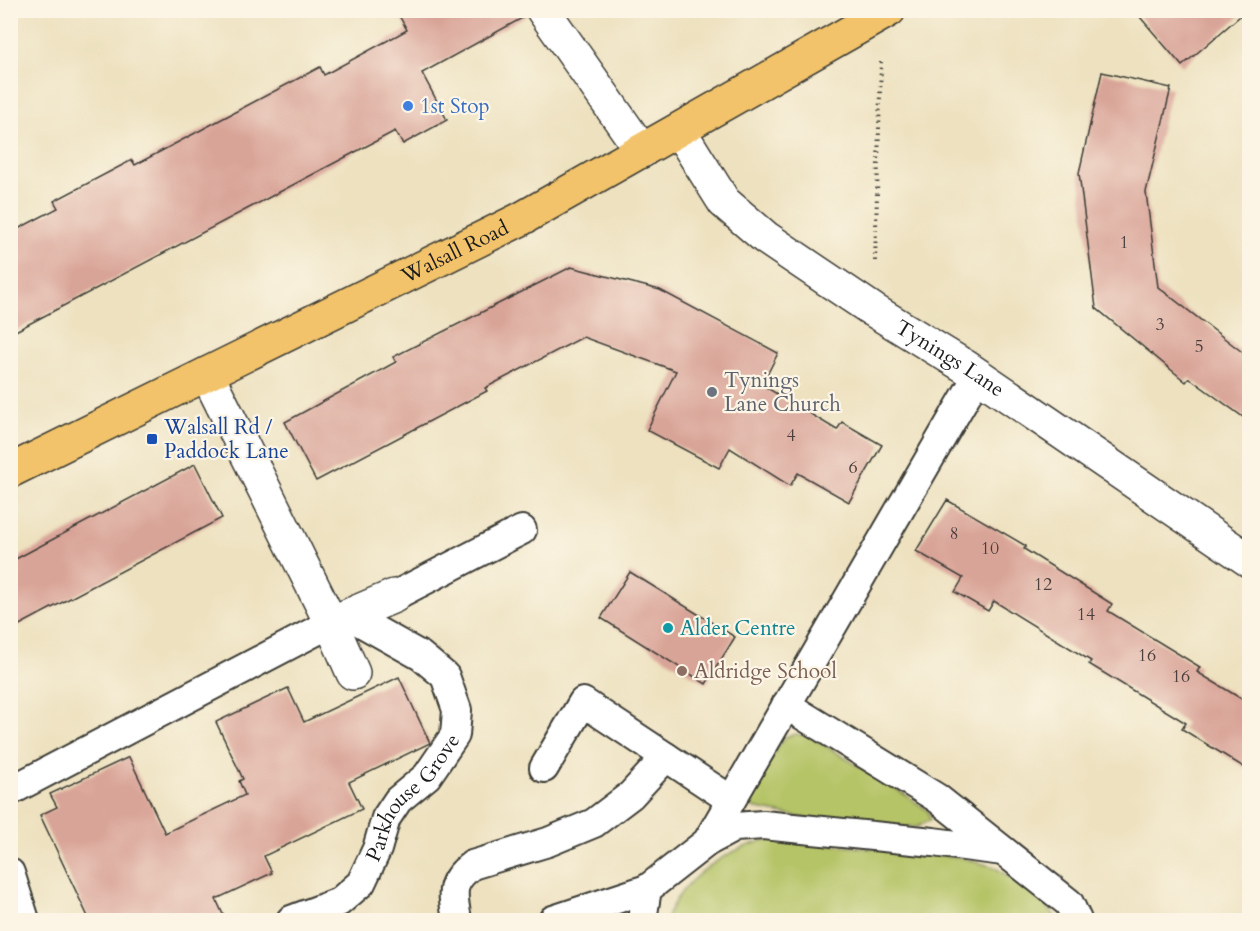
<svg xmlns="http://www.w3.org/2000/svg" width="1260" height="931" font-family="Cardo,serif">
	<rect width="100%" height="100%" fill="#fcf5e5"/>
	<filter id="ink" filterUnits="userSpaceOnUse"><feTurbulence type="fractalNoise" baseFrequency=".0167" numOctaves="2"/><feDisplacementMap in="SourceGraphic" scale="12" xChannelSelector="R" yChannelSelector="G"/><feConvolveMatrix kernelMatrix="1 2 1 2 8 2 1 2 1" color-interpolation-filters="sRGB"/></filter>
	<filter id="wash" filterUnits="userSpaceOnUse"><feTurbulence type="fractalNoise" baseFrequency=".008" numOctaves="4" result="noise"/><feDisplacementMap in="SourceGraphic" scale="24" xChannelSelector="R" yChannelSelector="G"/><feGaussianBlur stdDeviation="1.35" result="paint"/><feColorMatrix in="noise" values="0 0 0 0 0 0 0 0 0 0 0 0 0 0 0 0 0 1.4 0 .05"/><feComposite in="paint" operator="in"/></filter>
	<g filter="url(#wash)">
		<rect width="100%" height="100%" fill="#ede1bf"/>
		<!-- green -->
		<g fill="#b6c467" stroke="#697042" stroke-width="1.5">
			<polygon points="796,734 811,737 907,796 928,811 930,820 917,827 829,823 753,808 748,799 781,742 787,736"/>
			<path d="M 771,839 L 959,857 L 994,867 L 1035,894 L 1052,912 L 1057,920 L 666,920 C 681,878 728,848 771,839 Z"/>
		</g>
		<g id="blocks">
			<!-- building -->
			<g fill="#d9a498">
				<polygon points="396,10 524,10 526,16 422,73 447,120 403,144 395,131 10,334 10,233 58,208 54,201 132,160 135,165 320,67 324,75 407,30"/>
				<polygon points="1134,10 1247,10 1182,66"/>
				<polygon points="1102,72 1171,88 1146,192 1158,287 1250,358 1250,422 1189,378 1186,382 1096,308 1079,173"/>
				<polygon points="571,267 660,290 778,353 762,385 837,430 842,422 882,445 849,502 798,473 790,486 730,448 719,468 647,430 676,371 583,337 485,388 487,391 316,481 285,422 396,362 393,357"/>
				<polygon points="195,464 222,518 10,630 10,562"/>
				<polygon points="947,500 1026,546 1024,549 1112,604 1108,611 1200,667 1197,672 1250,704 1250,771 1182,729 1186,723 1089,664 1091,661 994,601 988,611 955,592 963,578 916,551"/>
				<polygon points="630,572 735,637 706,684 601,618"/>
				<polygon points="399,677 430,743 349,782 362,809 264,856 272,873 216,899 226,921 90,921 40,815 57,807 50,794 129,757 165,833 245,795 239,781 243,779 216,722 288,688 304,722"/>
			</g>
		</g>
	</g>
	<g filter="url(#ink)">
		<use href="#blocks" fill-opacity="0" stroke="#3b3a34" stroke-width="1.5"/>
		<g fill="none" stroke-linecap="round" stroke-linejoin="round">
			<defs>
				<g id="lane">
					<polyline points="394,596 522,530"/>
					<polyline points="786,705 937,798 1069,903 1077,920"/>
					<polyline points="544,768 583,702 731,800"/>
					<polyline points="10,791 331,623"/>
					<polyline points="707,842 735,827 763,825 933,842 1003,851"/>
					<polyline points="10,873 25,920"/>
					<path id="s1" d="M 291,920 L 339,902 L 361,883 L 377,849 L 386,818 L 398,800 L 427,776 L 455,735 L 457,710 L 445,676 L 421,656 L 348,615"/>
					<path d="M 457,920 C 453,894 448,883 472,865 L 548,842 L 594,823 L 631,795 L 666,757"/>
					<polyline points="553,920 647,889"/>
					<polyline points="642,920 647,889 707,842 978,375"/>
				</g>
				<g id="street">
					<polyline points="543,10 642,151"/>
					<path id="s2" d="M 679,130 L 724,202 L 766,238 L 873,310 L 966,367 L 1250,561"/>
					<polyline points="207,374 331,623 394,596"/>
					<polyline points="331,623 353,673"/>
				</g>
				<g id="primary">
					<path id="s3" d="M 10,471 L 521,219 L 889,10"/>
				</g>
			</defs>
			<!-- lane casing -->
			<use href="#lane" stroke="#3b3a34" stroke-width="32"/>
			<!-- street casing -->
			<use href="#street" stroke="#3b3a34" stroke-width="36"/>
			<!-- primary casing -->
			<use href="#primary" stroke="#3b3a34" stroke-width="36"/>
			<!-- path -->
			<polyline stroke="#3b3a34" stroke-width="4" stroke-dasharray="1.5 4.5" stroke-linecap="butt" points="875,261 881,62"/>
			<!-- lane -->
			<use href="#lane" stroke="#fff" stroke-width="28"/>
			<!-- street -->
			<use href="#street" stroke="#fff" stroke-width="33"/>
			<!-- primary -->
			<use href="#primary" stroke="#f2c36a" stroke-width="33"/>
		</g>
	</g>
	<!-- markers -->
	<circle fill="#3f7fe0" stroke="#fcf5e5" stroke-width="2" cx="408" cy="106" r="6"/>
	<circle fill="#6b7280" stroke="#fcf5e5" stroke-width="2" cx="712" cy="392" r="6"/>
	<rect fill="#1a4fb4" stroke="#fcf5e5" stroke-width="2" x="146" y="433" width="12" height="12" rx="3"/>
	<circle fill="#0f9aa8" stroke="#fcf5e5" stroke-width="2" cx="668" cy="628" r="6"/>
	<circle fill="#8d6e63" stroke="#fcf5e5" stroke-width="2" cx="682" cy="671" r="6"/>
	<g text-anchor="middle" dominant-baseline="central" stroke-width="4.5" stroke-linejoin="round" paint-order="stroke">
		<!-- number labels -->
		<g font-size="18" fill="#4b3e3b">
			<text x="1124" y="242">1</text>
			<text x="1160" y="324">3</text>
			<text x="1199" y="346">5</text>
			<text x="791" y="435">4</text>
			<text x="853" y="467">6</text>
			<text x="954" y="533">8</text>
			<text x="990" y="548">10</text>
			<text x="1043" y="584">12</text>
			<text x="1086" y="614">14</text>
			<text x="1147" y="655">16</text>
			<text x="1181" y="676">16</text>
		</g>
		<!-- shop labels -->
		<g font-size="21" fill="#366cbe" stroke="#fcf5e5" text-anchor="start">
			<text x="420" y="106">1st Stop</text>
		</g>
		<!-- street labels -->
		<g font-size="21" fill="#1c1c1c" stroke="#fcf5e5">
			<text stroke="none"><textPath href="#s3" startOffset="496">Walsall Road</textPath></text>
			<text stroke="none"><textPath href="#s2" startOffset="360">Tynings Lane</textPath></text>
			<text stroke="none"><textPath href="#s1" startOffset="182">Parkhouse Grove</textPath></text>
		</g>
		<!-- worship labels -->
		<g font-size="21" fill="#5b616d" stroke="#fcf5e5" text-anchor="start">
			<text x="724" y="380">Tynings<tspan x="724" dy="24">Lane Church</tspan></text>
		</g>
		<!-- transit labels -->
		<g font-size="21" fill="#164399" stroke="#fcf5e5" text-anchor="start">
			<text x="164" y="427">Walsall Rd /<tspan x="164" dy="24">Paddock Lane</tspan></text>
		</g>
		<!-- culture labels -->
		<g font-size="21" fill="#0d838f" stroke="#fcf5e5" text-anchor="start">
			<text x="680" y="628">Alder Centre</text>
		</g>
		<!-- education labels -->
		<g font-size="21" fill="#785e54" stroke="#fcf5e5" text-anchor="start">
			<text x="694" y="671">Aldridge School</text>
		</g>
	</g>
	<!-- margin -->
	<rect width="1260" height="931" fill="none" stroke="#fcf5e5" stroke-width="36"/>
</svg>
